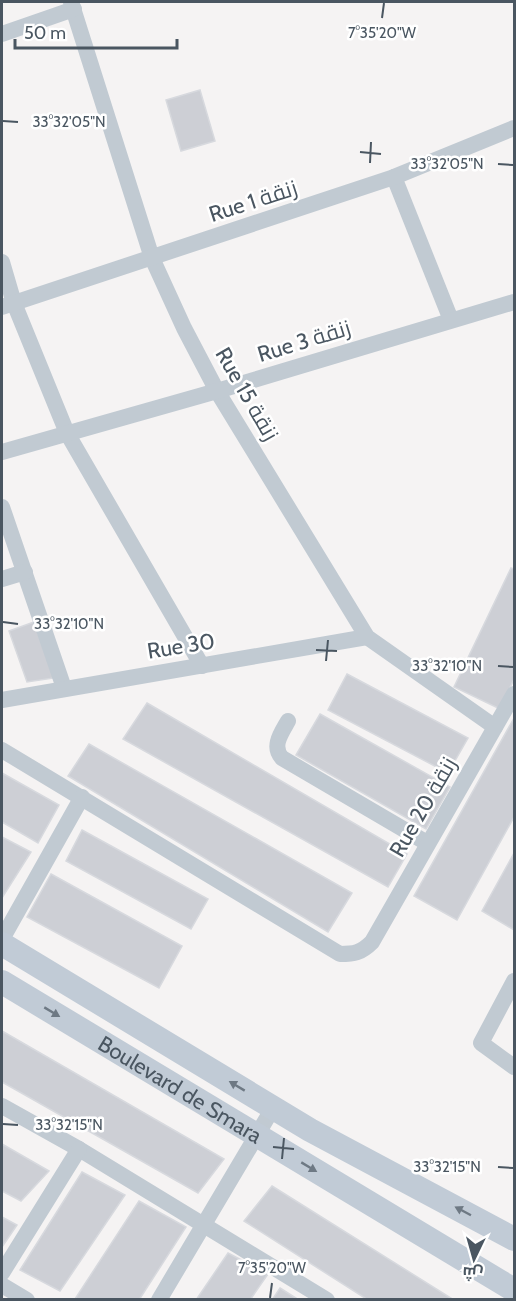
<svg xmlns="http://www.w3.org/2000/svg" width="516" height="1301" font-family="Cabin,Cairo,sans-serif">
	<rect width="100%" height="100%" fill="#f5f3f3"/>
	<!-- building -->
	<g fill="#cdcfd5" stroke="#d7d9de" stroke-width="1.5">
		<polygon points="200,90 215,141 181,151 166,100"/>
		<polygon points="511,568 514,569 514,679 500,709 454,687"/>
		<polygon points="34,622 54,678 27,682 9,631"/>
		<polygon points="347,674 468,738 448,773 328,710"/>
		<polygon points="147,703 407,854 388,887 123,739"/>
		<polygon points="320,714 450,787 426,829 296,755"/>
		<polygon points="514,718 514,817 457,920 414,896"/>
		<polygon points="89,744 352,893 328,932 68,776"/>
		<polygon points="2,773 59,805 38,843 2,822"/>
		<polygon points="82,830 208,899 191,929 66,861"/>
		<polygon points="2,837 31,852 2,898"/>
		<polygon points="514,853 514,930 482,911"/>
		<polygon points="51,874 182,946 159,988 27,917"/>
		<polygon points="2,1031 224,1159 198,1193 2,1082"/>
		<polygon points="2,1144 49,1171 21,1201 2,1191"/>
		<polygon points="82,1172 125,1195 60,1291 20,1270"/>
		<polygon points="272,1186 454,1300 368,1300 244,1221"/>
		<polygon points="139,1201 186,1227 139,1300 75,1299"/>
		<polygon points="2,1217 17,1225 2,1247"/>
		<polygon points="228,1253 268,1274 250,1300 196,1300"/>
		<polygon points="280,1288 299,1300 272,1300"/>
	</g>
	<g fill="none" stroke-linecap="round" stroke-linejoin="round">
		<!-- street -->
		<g stroke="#c1cad2" stroke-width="16">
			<polyline points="71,2 152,258 184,328 217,391 367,637 495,727"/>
			<polyline points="2,34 74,9"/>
			<polyline points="394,177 451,320"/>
			<polyline points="2,262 14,303 67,433 202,666"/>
			<polyline points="2,307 394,177 514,128"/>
			<polyline points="2,452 217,391 514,302"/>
			<polyline points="2,507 64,688"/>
			<polyline points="2,579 25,572"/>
			<polyline points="2,700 367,637"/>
			<path d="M 288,721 C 282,732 271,746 282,758 L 427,843"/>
			<path d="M 2,750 L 340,954 C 354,954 361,953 372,942 L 514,694"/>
			<polyline points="2,939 82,797"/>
			<polyline points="514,981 481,1043 514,1067"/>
			<polyline points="2,1106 79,1149 327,1300"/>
			<polyline points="2,1273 79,1149"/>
			<polyline points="2,1285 27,1300"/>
			<polyline points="159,1300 273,1108"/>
		</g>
		<!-- secondary -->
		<g stroke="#c1cbd6" stroke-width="24">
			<polyline points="2,944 310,1130 514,1239"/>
			<path id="s1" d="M 2,982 L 514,1290"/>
		</g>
	</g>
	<!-- one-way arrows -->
	<defs><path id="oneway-solid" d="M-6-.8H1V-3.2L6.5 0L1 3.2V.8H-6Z" transform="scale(1.5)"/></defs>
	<g fill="#6e7984">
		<use href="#oneway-solid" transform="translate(52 1012) rotate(31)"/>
		<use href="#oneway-solid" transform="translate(237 1086) rotate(-149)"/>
		<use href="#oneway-solid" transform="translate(309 1167) rotate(31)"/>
		<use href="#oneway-solid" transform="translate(463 1211) rotate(-152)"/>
	</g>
	<!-- ticks -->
	<path fill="none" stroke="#4a5661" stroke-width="2" d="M 382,18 L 384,3M 3,121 L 18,122M 360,152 L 381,154M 370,163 L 371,142M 498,164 L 513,165M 3,622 L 18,624M 316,650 L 337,651M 326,661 L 328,640M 498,666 L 513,667M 3,1124 L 18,1125M 273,1147 L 294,1149M 282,1159 L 284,1138M 498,1167 L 513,1168M 270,1298 L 272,1283"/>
	<g text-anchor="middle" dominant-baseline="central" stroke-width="5" stroke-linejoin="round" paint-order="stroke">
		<!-- street labels -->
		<g font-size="22" fill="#4a5661" stroke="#fff">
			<text transform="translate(253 201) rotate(-18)">Rue 1 زنقة</text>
			<text transform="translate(304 341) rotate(-17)">Rue 3 زنقة</text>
			<text transform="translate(247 394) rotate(60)">Rue 15 زنقة</text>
			<text transform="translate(181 646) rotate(-9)">Rue 30</text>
			<text transform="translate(423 807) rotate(-60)">Rue 20 زنقة</text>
			<text stroke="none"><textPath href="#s1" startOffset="208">Boulevard de Smara</textPath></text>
		</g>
	</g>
	<g font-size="15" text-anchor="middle" fill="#4a5661" stroke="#fff" stroke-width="5" stroke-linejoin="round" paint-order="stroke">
		<text x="382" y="38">7°35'20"W</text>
		<text x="69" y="127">33°32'05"N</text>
		<text x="447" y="169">33°32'05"N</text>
		<text x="69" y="629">33°32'10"N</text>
		<text x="447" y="671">33°32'10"N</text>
		<text x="69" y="1130">33°32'15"N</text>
		<text x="447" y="1172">33°32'15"N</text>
		<text x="272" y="1273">7°35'20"W</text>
	</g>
	<!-- border -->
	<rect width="516" height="1301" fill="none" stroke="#4a5661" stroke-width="6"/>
	<!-- north arrow -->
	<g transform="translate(474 1259) rotate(185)" stroke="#ffffff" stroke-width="4.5" paint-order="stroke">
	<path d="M0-4.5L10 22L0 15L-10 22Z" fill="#4a5661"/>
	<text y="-9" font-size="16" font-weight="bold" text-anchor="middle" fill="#4a5661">ش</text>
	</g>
	<!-- scale -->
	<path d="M15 39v9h162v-9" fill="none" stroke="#4a5661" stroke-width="3"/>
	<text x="24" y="39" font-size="18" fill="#4a5661" stroke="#ffffff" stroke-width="4.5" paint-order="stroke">50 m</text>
</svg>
